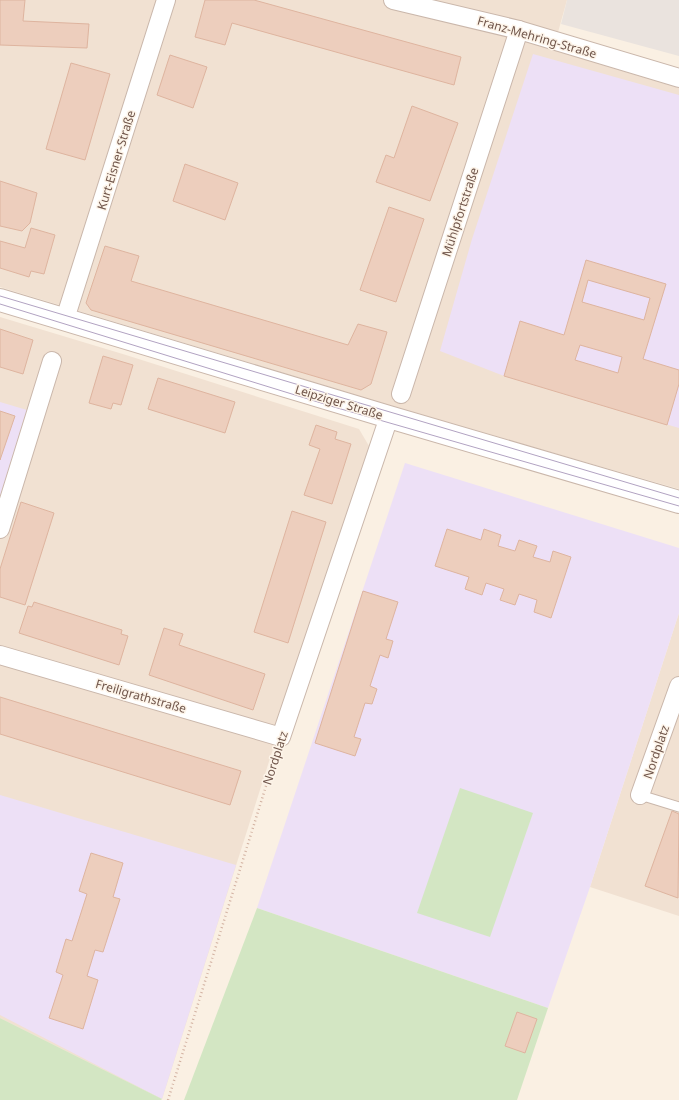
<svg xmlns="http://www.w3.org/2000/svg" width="679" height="1100" font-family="'Noto Sans',sans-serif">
	<rect width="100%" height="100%" fill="#faf0e3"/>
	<!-- residential -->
	<g fill="#f1e1d2">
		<polygon points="0,0 567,0 553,50 679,88 679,489 412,412 0,287"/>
		<polygon points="0,317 126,355 359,429 369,446 162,1099 0,1018"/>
		<polygon points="679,613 679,916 590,887"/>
	</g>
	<!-- industrial -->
	<polygon fill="#eae3de" points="567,0 679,0 679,56 561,24"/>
	<!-- education -->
	<g fill="#ede0f6">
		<polygon points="533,54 679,95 679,428 504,376 440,351 472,239"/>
		<polygon points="0,402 27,410 0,498"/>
		<polygon points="405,463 679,548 679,613 590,887 548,1008 257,908"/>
		<polygon points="0,795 236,865 162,1099 0,1015"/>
	</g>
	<!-- green -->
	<g fill="#d3e6c3">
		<polygon points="460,788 533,813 490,937 417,913"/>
		<polygon points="257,908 548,1008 517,1100 184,1100"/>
		<polygon points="0,1018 162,1099 161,1100 0,1100"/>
	</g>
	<!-- building -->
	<g fill="#edcebd" stroke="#deb49f" fill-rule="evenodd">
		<polygon points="0,0 25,0 23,21 89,24 87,48 0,45"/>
		<polygon points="205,0 254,0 461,57 454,85 232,23 225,45 195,37"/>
		<polygon points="170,55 207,67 193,108 157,95"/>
		<polygon points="71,63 110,74 85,160 46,149"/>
		<polygon points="412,106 458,123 430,201 376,182 386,155 394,158"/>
		<polygon points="185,164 238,183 225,220 173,201"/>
		<polygon points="0,181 37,193 30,223 22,231 0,226"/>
		<polygon points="389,207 424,219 396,302 360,290"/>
		<polygon points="31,228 55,235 44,274 31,271 29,277 0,268 0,241 25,248"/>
		<polygon points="105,246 139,256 131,281 348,345 358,324 387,332 371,384 361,390 91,310 86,303"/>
		<path d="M 586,260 L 666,284 L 643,359 L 679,370 L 679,384 L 667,425 L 504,376 L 520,321 L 564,335 ZM 588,280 L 650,298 L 644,320 L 582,302 ZM 580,345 L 622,357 L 618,373 L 575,360 Z"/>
		<polygon points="0,329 33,340 23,374 0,367"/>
		<polygon points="103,356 133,365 121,405 113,403 111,409 89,403"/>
		<polygon points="158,378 235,402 225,433 148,409"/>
		<polygon points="0,411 15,416 0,460"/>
		<polygon points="316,425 337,432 335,439 351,444 332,504 304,495 320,449 309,445"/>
		<polygon points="21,502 54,513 25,605 0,597 0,569"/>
		<polygon points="292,511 326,522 288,643 254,632"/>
		<polygon points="447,529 481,540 484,529 501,535 498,546 515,551 519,540 537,546 533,557 550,562 553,551 571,557 551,618 534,612 537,600 519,594 515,605 500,600 504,589 486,583 482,595 465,589 469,577 435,566"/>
		<polygon points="363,591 398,602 386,639 393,641 388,658 380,655 370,686 377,689 372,704 365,703 354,737 361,739 355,756 315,743"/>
		<polygon points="34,602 122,630 121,634 128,636 119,665 19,633 28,606 32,607"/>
		<polygon points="164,628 183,634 179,645 265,674 253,710 149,675"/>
		<polygon points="0,697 241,771 230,805 0,734"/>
		<polygon points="672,811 679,814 678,898 645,886"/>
		<polygon points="91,853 123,863 113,897 120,899 103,952 95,950 87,976 98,980 83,1029 49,1018 63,975 56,972 66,939 72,941 87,894 79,891"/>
		<polygon points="517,1012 537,1019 525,1053 505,1046"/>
	</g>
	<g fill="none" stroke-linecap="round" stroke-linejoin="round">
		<defs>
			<polyline id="service" points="640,795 679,807"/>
			<g id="minor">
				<polyline points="393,0 519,30 679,78"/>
				<polyline points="65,319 166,0"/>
				<polyline points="401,394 519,30"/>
				<polyline points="0,529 52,361"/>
				<polyline points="0,655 281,737 389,417"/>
				<polyline points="640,795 679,686"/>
			</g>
			<polyline id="tertiary" points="0,300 389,417 679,502"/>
		</defs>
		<!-- service casing -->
		<use href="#service" stroke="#cab7ab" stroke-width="11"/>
		<!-- minor casing -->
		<use href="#minor" stroke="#cab7ab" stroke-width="20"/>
		<!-- tertiary casing -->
		<use href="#tertiary" stroke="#cab7ab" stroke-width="24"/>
		<!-- path -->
		<polyline stroke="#d2b1a1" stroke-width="2.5" stroke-dasharray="1 3" stroke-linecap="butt" points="168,1100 276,754"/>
		<!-- service -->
		<use href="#service" stroke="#fff" stroke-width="9"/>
		<!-- minor -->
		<use href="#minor" stroke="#fff" stroke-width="18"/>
		<!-- tertiary -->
		<use href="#tertiary" stroke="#fff" stroke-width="22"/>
		<!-- tram -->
		<g stroke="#b2a3c2" stroke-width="1">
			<polyline points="0,296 679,498"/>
			<polyline points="0,304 334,407 679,506"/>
		</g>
	</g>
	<g text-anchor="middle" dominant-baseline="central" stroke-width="3" stroke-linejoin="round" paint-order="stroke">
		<!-- street labels -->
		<g font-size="12" fill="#70564b" stroke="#fdf4e9">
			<text transform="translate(537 37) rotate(16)">Franz-Mehring-Straße</text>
			<text transform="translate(116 160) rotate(-73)">Kurt-Eisner-Straße</text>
			<text transform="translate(460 212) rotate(-72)">Mühlpfortstraße</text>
			<text transform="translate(339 402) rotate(17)">Leipziger Straße</text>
			<text transform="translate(141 696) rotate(16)">Freiligrathstraße</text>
			<text transform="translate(656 752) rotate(-71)">Nordplatz</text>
			<text transform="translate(275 758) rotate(-72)">Nordplatz</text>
		</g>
	</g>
</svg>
